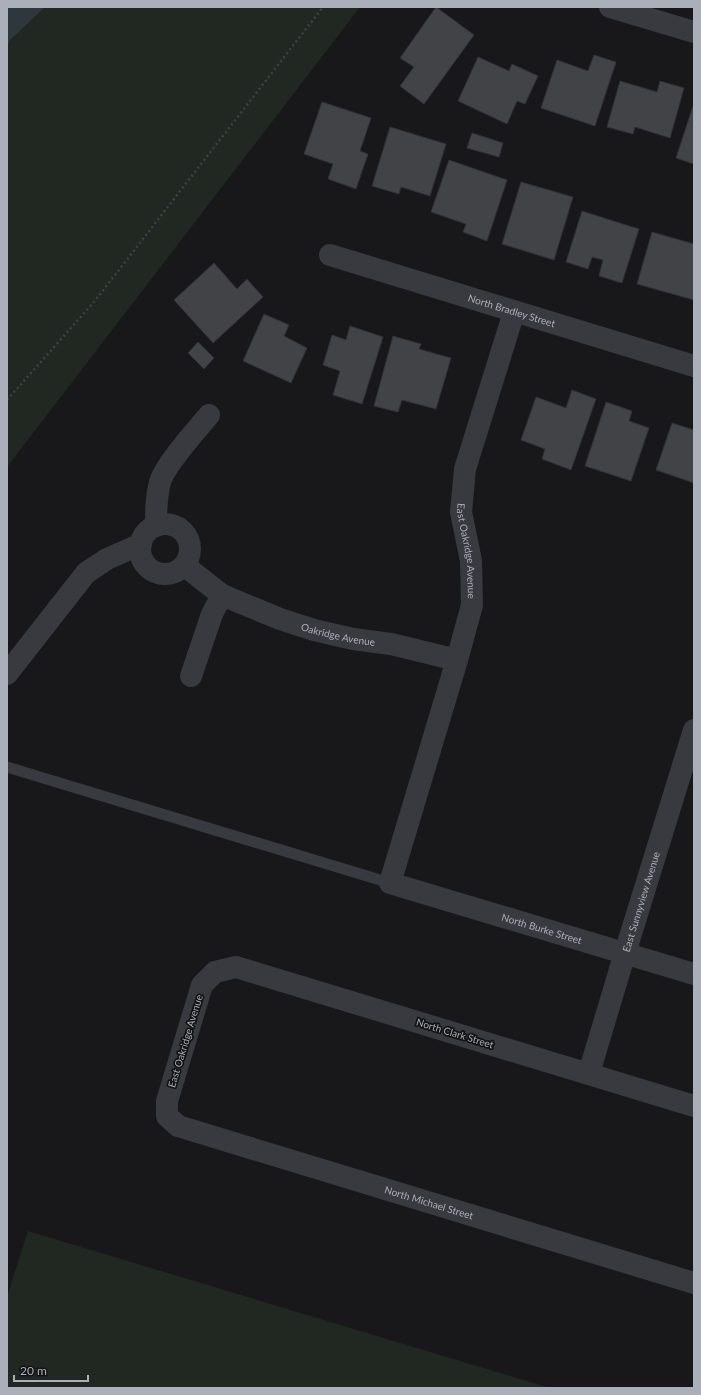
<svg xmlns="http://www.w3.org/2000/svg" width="701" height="1395" font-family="Lato,sans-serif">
	<rect width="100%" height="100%" fill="#18181a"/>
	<!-- green -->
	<g fill="#202821">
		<polygon points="7,7 360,7 7,467"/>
		<polygon points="28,1231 550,1388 7,1388 7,1296"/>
	</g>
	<!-- water -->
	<polygon fill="#2e373e" points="7,7 45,7 10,40 7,47"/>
	<!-- building -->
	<g fill="#424347" stroke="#323236">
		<polygon points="436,7 474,35 424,104 400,86 414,67 400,58"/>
		<polygon points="594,55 616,62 595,126 541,108 557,60 588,71"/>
		<polygon points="478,57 509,71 512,64 538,76 525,104 517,101 507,124 458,101"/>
		<polygon points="620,81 657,92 660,81 684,88 670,138 635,127 633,134 607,127"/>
		<polygon points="322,102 371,118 360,151 368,154 356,189 328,179 333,164 304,154"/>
		<polygon points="694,103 694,164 676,158"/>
		<polygon points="390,127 446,144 430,196 401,187 399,194 372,186"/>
		<polygon points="472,133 503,143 499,157 467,148"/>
		<polygon points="449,160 507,180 487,241 463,232 466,224 431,212"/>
		<polygon points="521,182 573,197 554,260 502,244"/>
		<polygon points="582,211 639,229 622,283 599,276 603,260 592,257 588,269 566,262"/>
		<polygon points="652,232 694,244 694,300 637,284"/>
		<polygon points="214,263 237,289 247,279 263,297 213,343 174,300"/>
		<polygon points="264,314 289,325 284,336 307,348 291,383 243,361"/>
		<polygon points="350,326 383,337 362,404 333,395 340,371 323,365 332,335 346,340"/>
		<polygon points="393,336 421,344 419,349 451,358 436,409 402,400 398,412 374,406"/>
		<polygon points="198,342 214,358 204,369 188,353"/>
		<polygon points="572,390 596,399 571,470 542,459 545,449 521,440 536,397 566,408"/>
		<polygon points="606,402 632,411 629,421 649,428 631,481 585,466"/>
		<polygon points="672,423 694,430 694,483 656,470"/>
	</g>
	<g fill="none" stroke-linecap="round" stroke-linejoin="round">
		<!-- path -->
		<polyline stroke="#3f4146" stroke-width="2.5" stroke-dasharray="2 3" stroke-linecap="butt" points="7,400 94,302 323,7"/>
		<!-- lane -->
		<polyline stroke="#393a3f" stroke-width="11" points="7,767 390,883"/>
		<!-- street -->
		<g stroke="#393a3f" stroke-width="22">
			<polyline points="610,7 694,32"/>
			<path id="s1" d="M 330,255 L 694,366"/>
			<path id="s2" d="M 514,312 L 465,469 L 461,512 L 471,561 L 472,605 L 457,660 L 390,883 L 694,974"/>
			<circle cx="165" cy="549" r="25"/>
			<path d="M 156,526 C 156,511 156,497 160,482 C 166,463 196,431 209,415"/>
			<path id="s3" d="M 185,566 L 222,595 L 280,619 L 314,630 L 353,639 L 391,644 L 457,660"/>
			<polyline points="7,674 86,573 107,559 141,544"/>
			<polyline points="191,676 212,614 222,595"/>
			<path id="s4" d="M 589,1073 L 625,953 L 694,730"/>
			<path id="s5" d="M 694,1106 L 236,967 L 215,972 L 202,985 L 167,1101 L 167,1116 L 178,1126 L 694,1283"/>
		</g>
	</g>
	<g text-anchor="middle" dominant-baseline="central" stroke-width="3.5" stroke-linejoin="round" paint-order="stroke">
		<!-- street labels -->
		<g font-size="10" fill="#aaafb9" stroke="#131315">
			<text stroke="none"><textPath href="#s1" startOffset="190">North Bradley Street</textPath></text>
			<text stroke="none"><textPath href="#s2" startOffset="247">East Oakridge Avenue</textPath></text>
			<text stroke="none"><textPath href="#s3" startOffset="170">Oakridge Avenue</textPath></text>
			<text stroke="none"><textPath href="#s4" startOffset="179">East Sunnyview Avenue</textPath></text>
			<text stroke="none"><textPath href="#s2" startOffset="750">North Burke Street</textPath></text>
			<text transform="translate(455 1033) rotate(17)">North Clark Street</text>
			<text transform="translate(185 1041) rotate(-73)">East Oakridge Avenue</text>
			<text stroke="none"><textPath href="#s5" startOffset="932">North Michael Street</textPath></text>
		</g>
	</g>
	<!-- border -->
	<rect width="701" height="1395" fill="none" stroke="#aaafb9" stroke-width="16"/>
	<!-- scale -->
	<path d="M14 1375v6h74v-6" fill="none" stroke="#aaafb9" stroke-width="2"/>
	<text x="20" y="1375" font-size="12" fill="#aaafb9" stroke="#131315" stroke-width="3" paint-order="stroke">20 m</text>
</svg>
